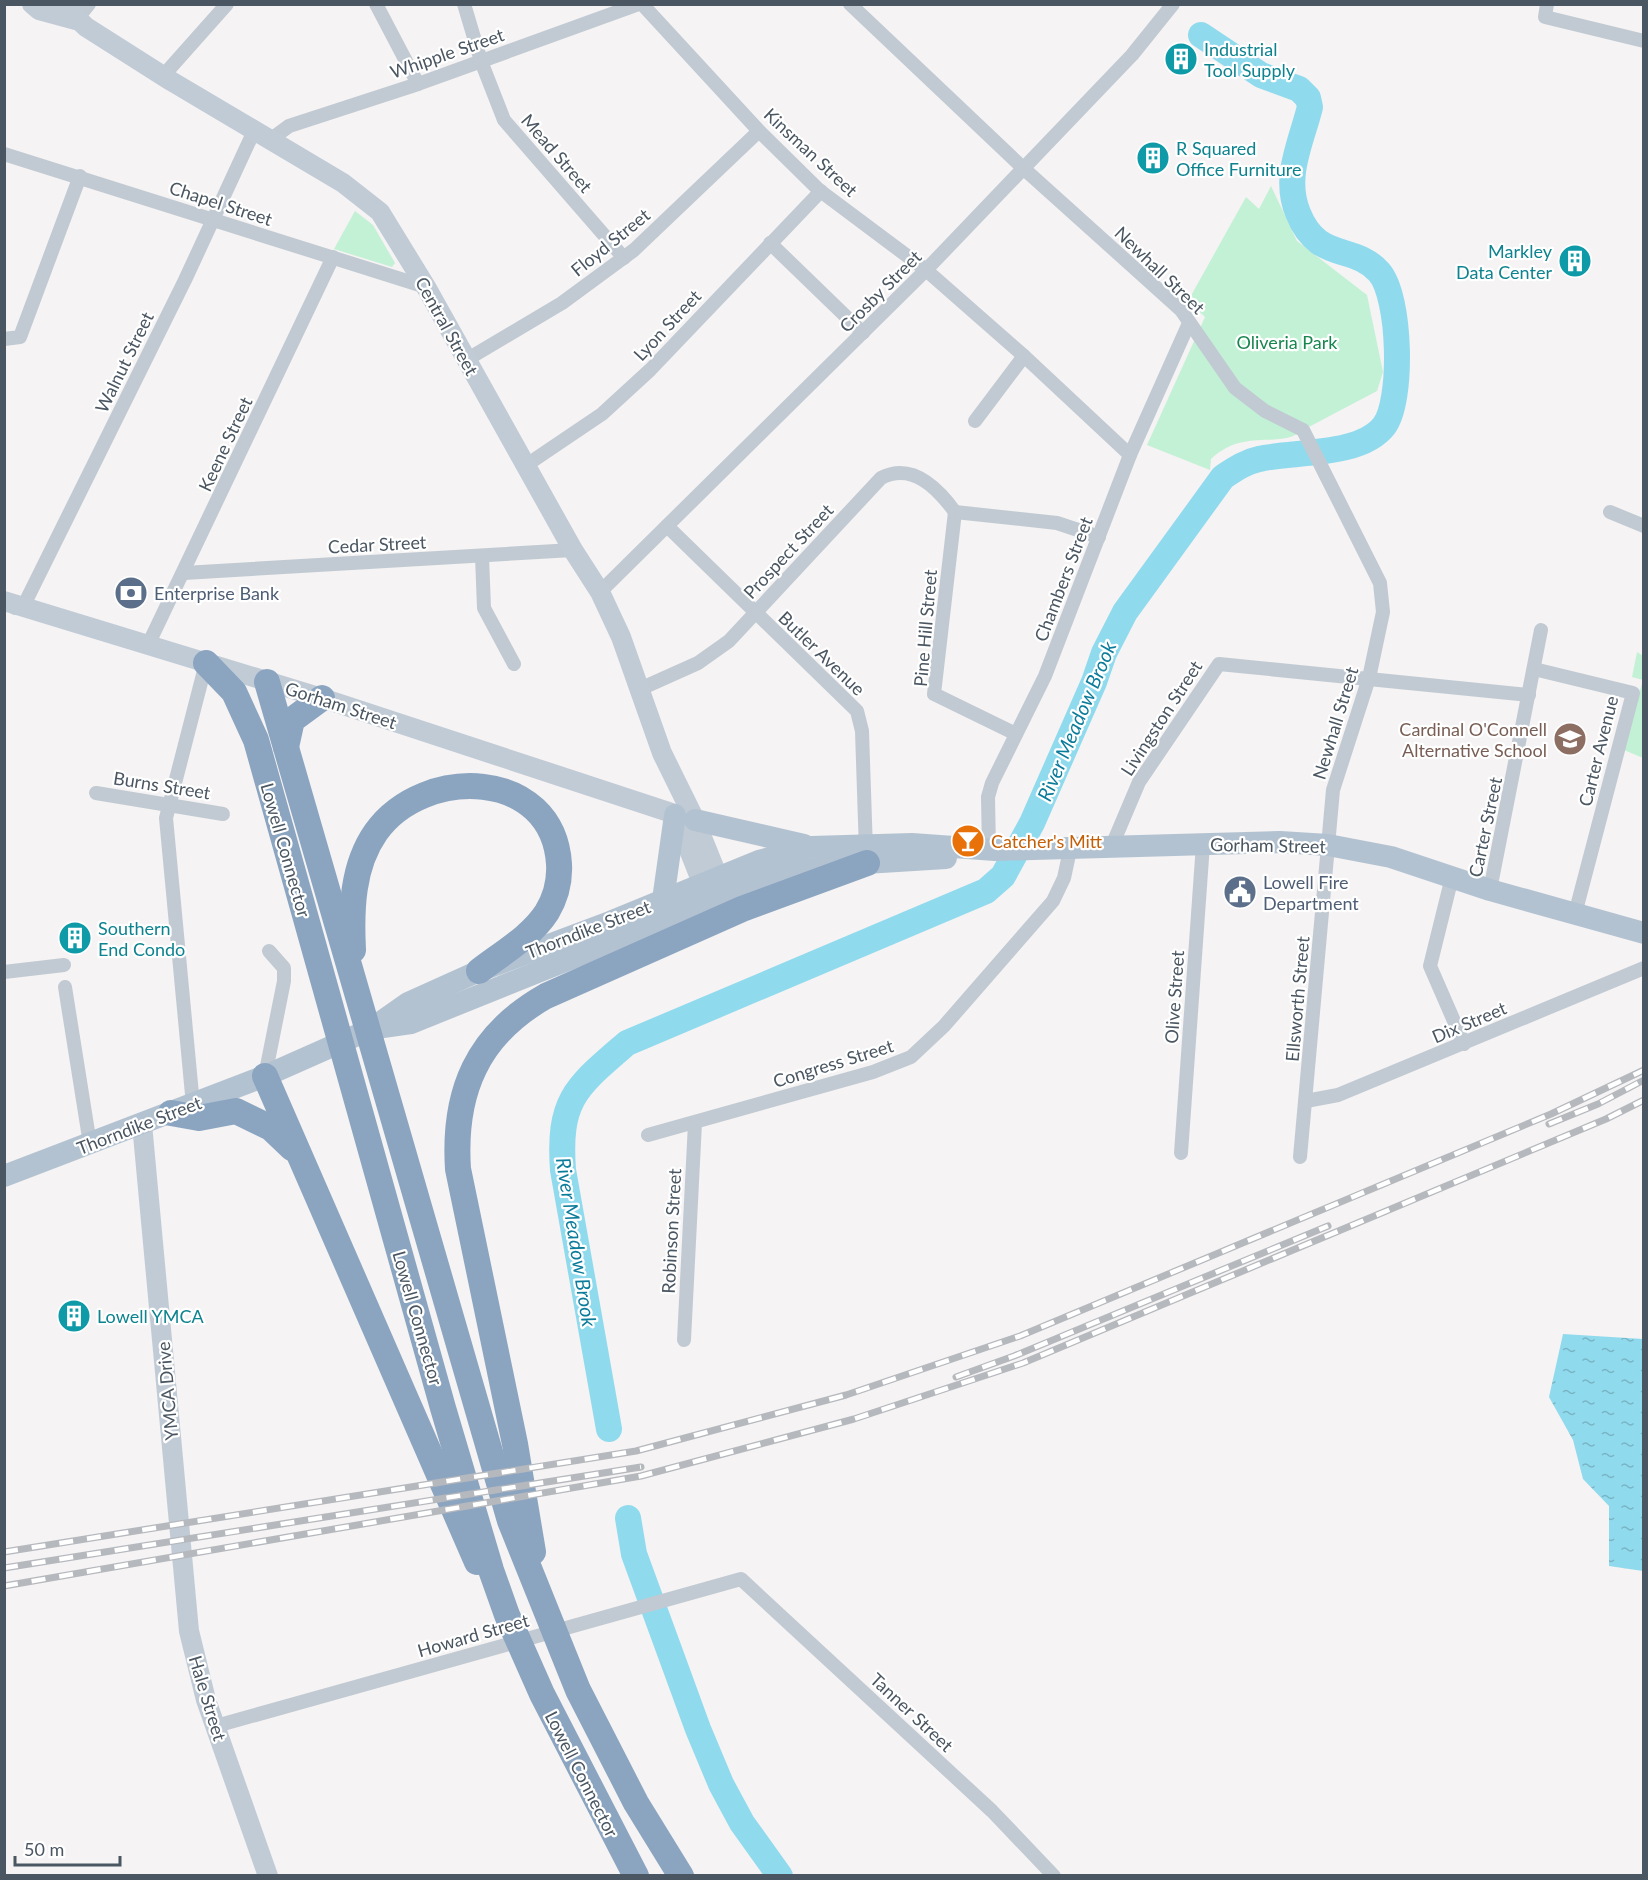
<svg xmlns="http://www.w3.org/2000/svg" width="1648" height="1880" font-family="Lato,sans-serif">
	<defs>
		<pattern id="water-ripples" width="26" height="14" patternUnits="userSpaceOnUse" patternTransform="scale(1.5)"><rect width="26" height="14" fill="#90daee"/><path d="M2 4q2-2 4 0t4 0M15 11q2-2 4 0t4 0" fill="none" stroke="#78b4c4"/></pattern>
	</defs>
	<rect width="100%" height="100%" fill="#f5f3f3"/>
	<!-- green -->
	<g fill="#c3f1d5">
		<path d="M 1271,186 L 1297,241 L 1367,295 L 1383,372 L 1377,391 L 1303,430 C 1280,450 1245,427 1211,459 L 1210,470 L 1147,445 L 1205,317 L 1188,301 L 1246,197 L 1259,209 Z"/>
		<polygon points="355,211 373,225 395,263 392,267 334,249"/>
		<polygon points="1637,652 1643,656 1643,758 1624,750 1643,680 1632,677"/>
	</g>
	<!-- water -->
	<polygon fill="url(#water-ripples)" points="1563,1334 1643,1339 1643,1571 1609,1566 1609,1506 1583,1479 1573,1440 1549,1397"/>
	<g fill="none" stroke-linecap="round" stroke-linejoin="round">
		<!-- river -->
		<g stroke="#90daee" stroke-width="26">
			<path d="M 609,1429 L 563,1170 C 558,1099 576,1087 627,1043 L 986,891 L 1003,876 L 1032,823 L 1094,682 L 1104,653 L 1125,612 L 1223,477 C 1235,469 1245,462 1259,459 C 1292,451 1360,457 1384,426 C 1403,402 1401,297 1379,272 C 1353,243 1318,263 1298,213 C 1283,177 1301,143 1310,107 L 1308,98 L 1299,89 L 1261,75 L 1201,35"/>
			<polyline points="628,1518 634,1554 698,1729 721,1784 742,1823 780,1876"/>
		</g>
		<!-- street -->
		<g stroke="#c1cad2" stroke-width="14">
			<polyline points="376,4 418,84"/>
			<polyline points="464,4 481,61 504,120 624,258"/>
			<polyline points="642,4 759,131 819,190 926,270 1024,356 1130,455"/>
			<polyline points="850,4 1022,167 1181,310 1235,388 1265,411 1303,430 1380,583 1383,612 1369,678 1333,790 1300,1157"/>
			<polyline points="1547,4 1545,17 1644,41"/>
			<polyline points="76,20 89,4"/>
			<polyline points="163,76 227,4"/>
			<polyline points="270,140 289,126 418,84 639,4"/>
			<polyline points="4,154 426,287"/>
			<polyline points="770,243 863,333"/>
			<polyline points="4,339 20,337 80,176"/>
			<polyline points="466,360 562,303 634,250 759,131"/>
			<polyline points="975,421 1024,356"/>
			<polyline points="525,466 602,414 650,370 821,191"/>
			<polyline points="955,512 934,694 1016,734"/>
			<polyline points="955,512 1057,523 1099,537"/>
			<polyline points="1610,512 1644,526"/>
			<polyline points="667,526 857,711 862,731 866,851"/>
			<polyline points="482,556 484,608 514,664"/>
			<polyline points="184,573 573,550"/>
			<polyline points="600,592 926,270 1132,55 1173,4"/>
			<polyline points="15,608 23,607 185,280 254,131"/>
			<polyline points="148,645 333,257"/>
			<polyline points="1534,669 1633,693 1575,914"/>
			<path d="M 640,689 L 698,663 L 729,641 L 881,478 C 912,462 937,487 955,512"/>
			<polyline points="96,793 223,814"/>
			<polyline points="1111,848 1139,782 1219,664 1529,695"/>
			<polyline points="989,850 988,797 992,783 1045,676 1130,455 1189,323"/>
			<polyline points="1452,877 1430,966 1464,1044"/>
			<polyline points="1490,890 1541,630"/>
			<polyline points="4,972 64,965"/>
			<polyline points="65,987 90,1144"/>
			<polyline points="265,1076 284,981 284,968 269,951"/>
			<polyline points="1306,1101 1338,1095 1644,968"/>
			<polyline points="193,1105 166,818 206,663"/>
			<polyline points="648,1135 873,1072 911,1057 944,1026 1053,901 1064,878 1070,850"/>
			<polyline points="1181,1153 1203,844"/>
			<polyline points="684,1340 695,1123"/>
			<polyline points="216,1726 741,1579 992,1811 1054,1876"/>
		</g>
		<!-- secondary -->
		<g stroke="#c1cbd6" stroke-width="20">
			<polyline points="32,4 39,10 76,20"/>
			<polyline points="62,4 86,27 171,81 343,183 380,212 426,287 573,550 600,592 621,637 662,753 695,820 724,892"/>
			<polyline points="4,601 322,698 690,819"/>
			<polyline points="675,814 708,898"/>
			<polyline points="142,1124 189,1631 206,1700 268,1876"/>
		</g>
		<!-- primary -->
		<g stroke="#b3c2d1" stroke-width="22">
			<polyline points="695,820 804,845"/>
			<polyline points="663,900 675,815"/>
			<polyline points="376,1028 411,1023 774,877 833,865 946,858"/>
			<polyline points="4,1176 265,1076 371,1029 408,1003 479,971 610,922 759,861 812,847 912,844 995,850 1280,842 1328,845 1391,857 1490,890 1644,933"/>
		</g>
		<!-- highway -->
		<g stroke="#8ba5c1" stroke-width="26">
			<polyline points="206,663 234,692 256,740 443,1408 491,1570 507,1615 542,1694 636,1876"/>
			<polyline points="267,682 510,1521 578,1690 636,1803 681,1876"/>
			<polyline points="286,747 292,720 322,698"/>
			<path d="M 353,950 C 351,910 352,866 376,832 C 424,765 553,768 559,864 C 560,881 556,897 547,912 C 531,937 502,953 479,971"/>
			<polyline points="265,1076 477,1562"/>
			<polyline points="171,1113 199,1118 236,1111 271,1128 292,1148"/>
			<path d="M 533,1552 L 515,1444 L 458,1169 C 453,1092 477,1035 546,996 L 742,909 L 867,863"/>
		</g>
		<defs>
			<g id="rail">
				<polyline points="1549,1124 1598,1104 1642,1081"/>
				<polyline points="956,1377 1014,1356 1328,1226"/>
				<polyline points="4,1552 636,1451 846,1395 1020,1336 1551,1114 1644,1070"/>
				<polyline points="4,1568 641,1467"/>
				<polyline points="4,1586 641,1476 854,1419 1023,1363 1606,1119 1644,1100"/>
			</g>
		</defs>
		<!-- rail casing -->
		<use href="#rail" stroke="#b5b8bd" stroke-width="7"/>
		<!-- rail -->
		<use href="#rail" stroke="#fff" stroke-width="4.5" stroke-dasharray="14" stroke-linecap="butt"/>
	</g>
	<!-- icons -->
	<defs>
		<symbol id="building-disc" viewBox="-11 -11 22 22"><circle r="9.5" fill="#0f9aa8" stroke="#fff"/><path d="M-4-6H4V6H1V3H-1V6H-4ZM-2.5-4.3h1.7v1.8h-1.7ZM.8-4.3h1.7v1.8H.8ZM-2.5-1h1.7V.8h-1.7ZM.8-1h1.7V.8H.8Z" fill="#fff"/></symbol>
		<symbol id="bank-disc" viewBox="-11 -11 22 22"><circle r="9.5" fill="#5c6f8a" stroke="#fff"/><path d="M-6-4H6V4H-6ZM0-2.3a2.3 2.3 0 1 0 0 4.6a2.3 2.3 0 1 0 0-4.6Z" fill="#fff"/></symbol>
		<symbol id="school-disc" viewBox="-11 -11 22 22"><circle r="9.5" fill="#8d6e63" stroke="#fff"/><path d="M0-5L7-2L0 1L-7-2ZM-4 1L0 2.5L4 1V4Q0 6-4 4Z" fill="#fff"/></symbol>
		<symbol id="bar-disc" viewBox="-11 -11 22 22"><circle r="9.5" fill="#e8710a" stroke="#fff"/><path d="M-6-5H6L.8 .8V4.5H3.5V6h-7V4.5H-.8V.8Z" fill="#fff"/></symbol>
		<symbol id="civic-disc" viewBox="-11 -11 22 22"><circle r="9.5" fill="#5c6f8a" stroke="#fff"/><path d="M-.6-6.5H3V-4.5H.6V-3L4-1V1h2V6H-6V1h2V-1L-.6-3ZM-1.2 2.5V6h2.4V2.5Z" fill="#fff"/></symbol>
	</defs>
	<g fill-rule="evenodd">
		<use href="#building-disc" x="1162" y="40" width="38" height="38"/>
		<use href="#building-disc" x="1134" y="139" width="38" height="38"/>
		<use href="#building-disc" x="1556" y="242" width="38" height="38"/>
		<use href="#bank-disc" x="112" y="574" width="38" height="38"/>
		<use href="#school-disc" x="1551" y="720" width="38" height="38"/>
		<use href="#bar-disc" x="949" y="822" width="38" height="38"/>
		<use href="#civic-disc" x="1221" y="873" width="38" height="38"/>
		<use href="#building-disc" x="56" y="919" width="38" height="38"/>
		<use href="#building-disc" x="55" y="1297" width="38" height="38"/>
	</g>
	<g text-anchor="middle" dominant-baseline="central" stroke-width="4.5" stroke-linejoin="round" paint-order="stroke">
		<!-- culture labels -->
		<g font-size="18" fill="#0d838f" stroke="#fff" text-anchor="start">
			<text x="1204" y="49">Industrial<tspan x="1204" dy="21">Tool Supply</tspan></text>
			<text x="1176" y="148">R Squared<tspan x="1176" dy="21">Office Furniture</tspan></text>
			<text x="1552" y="251" text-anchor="end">Markley<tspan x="1552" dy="21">Data Center</tspan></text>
			<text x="98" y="928">Southern<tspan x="98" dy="21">End Condo</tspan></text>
			<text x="97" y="1316">Lowell YMCA</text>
		</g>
		<!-- street labels -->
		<g font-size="18" fill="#4a5661" stroke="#fff">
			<text transform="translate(447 53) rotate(-19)">Whipple Street</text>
			<text transform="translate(811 152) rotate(43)">Kinsman Street</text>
			<text transform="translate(557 153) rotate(49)">Mead Street</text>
			<text transform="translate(221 203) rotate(18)">Chapel Street</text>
			<text transform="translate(610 242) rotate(-39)">Floyd Street</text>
			<text transform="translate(1160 270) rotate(44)">Newhall Street</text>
			<text transform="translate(880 291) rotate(-45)">Crosby Street</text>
			<text transform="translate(667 325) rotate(-47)">Lyon Street</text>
			<text transform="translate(447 326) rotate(61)">Central Street</text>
			<text transform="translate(124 362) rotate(-64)">Walnut Street</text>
			<text transform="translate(225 444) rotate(-65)">Keene Street</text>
			<text transform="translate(377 544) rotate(-3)">Cedar Street</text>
			<text transform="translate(788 551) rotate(-47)">Prospect Street</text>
			<text transform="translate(1063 579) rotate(-69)">Chambers Street</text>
			<text transform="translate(925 628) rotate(-85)">Pine Hill Street</text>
			<text transform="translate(822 653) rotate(44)">Butler Avenue</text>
			<text transform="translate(341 705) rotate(18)">Gorham Street</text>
			<text transform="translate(1161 718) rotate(-57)">Livingston Street</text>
			<text transform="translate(1335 723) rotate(-73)">Newhall Street</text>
			<text transform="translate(1598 751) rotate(-76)">Carter Avenue</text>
			<text transform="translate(162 785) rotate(9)">Burns Street</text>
			<text transform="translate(1485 827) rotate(-78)">Carter Street</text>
			<text transform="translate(1268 845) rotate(1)">Gorham Street</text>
			<text transform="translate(286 850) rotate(74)">Lowell Connector</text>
			<text transform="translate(588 929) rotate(-21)">Thorndike Street</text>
			<text transform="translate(1174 997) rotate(-86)">Olive Street</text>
			<text transform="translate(1297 999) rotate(-85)">Ellsworth Street</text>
			<text transform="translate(1469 1022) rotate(-23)">Dix Street</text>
			<text transform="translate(833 1063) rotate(-17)">Congress Street</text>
			<text transform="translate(139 1125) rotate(-21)">Thorndike Street</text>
			<text transform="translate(671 1231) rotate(-87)">Robinson Street</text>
			<text transform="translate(418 1318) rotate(74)">Lowell Connector</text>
			<text transform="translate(167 1391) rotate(-95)">YMCA Drive</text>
			<text transform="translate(473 1635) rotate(-16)">Howard Street</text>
			<text transform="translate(208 1698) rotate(73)">Hale Street</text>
			<text transform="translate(912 1712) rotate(43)">Tanner Street</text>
			<text transform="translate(582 1774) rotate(63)">Lowell Connector</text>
		</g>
		<!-- park labels -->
		<g font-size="18" fill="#17864f" stroke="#fff">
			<text x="1287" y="342">Oliveria Park</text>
		</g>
		<!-- service labels -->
		<g font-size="18" fill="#4e5e75" stroke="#fff" text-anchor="start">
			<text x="154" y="593">Enterprise Bank</text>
			<text x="1263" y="882">Lowell Fire<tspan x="1263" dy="21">Department</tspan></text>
		</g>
		<!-- education labels -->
		<g font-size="18" fill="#785e54" stroke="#fff" text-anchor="end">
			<text x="1547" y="729">Cardinal O'Connell<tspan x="1547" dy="21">Alternative School</tspan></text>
		</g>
		<!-- food labels -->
		<g font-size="18" fill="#c56008" stroke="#fff" text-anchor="start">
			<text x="991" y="841">Catcher's Mitt</text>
		</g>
		<!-- water labels -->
		<g font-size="20" font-style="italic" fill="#0c7c9b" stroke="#fff">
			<text transform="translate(1076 721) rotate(-67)">River Meadow Brook</text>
			<text transform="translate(577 1242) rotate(81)">River Meadow Brook</text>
		</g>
	</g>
	<!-- border -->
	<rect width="1648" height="1880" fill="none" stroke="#4a5661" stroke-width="12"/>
	<!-- scale -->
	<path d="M15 1856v9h105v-9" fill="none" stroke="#4a5661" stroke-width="3"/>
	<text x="24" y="1856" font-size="18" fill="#4a5661" stroke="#ffffff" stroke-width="4.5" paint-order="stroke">50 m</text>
</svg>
